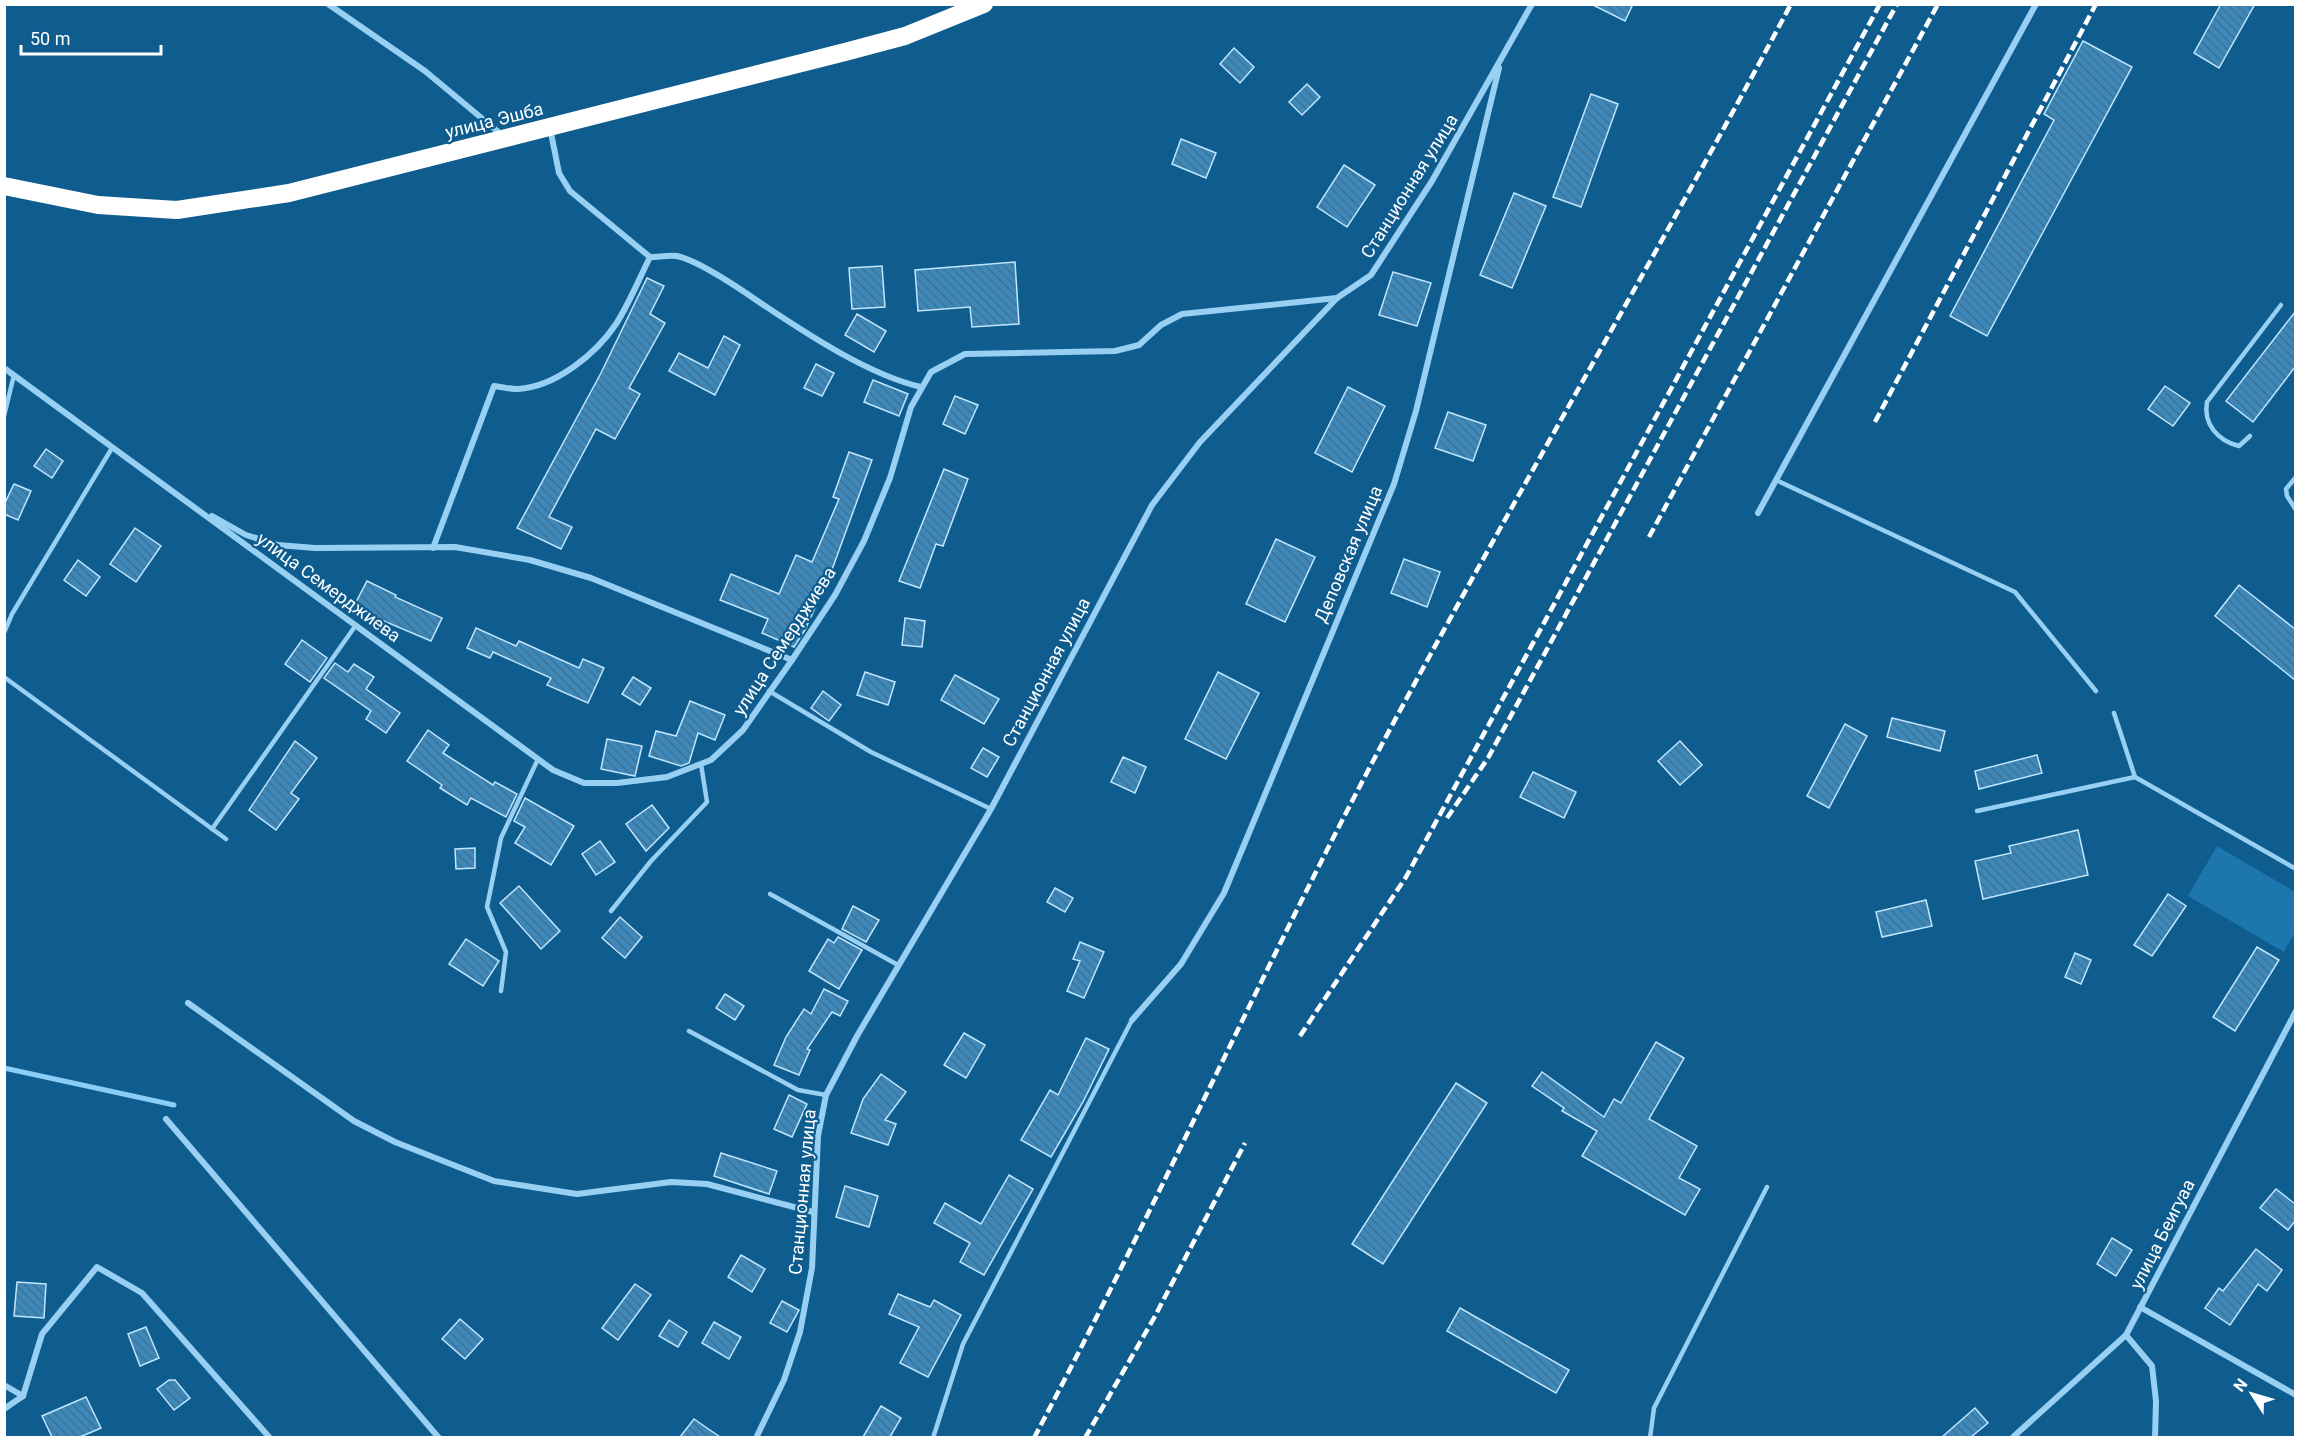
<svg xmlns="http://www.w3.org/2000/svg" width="2300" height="1442" font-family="Roboto,sans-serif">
	<defs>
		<pattern id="building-back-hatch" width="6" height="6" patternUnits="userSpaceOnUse" patternTransform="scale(1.5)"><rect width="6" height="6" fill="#3c88ba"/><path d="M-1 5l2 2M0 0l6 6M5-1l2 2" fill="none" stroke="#42708e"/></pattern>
	</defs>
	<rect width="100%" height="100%" fill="#0f5c8f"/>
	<!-- pitch -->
	<polygon fill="#1d76ad" points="2217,846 2295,892 2295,932 2284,952 2188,896"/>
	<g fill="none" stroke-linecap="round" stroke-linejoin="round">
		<!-- stream -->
		<polyline stroke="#8acef7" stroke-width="5" points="4,1068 174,1105"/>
	</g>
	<!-- building -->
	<g fill="url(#building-back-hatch)" stroke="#c0e6fe" stroke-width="1.5">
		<polygon points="1591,4 1633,4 1625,21"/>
		<polygon points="2221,4 2255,4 2219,68 2194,53"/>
		<polygon points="2083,41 2132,67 1987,336 1950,316 2054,120 2044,114"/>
		<polygon points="1234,48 1254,67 1240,83 1220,64"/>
		<polygon points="1307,84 1320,97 1302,115 1289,102"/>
		<polygon points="1591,94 1618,104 1581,207 1553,197"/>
		<polygon points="1181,139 1216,153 1206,178 1172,164"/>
		<polygon points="1344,165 1375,185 1347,227 1317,207"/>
		<polygon points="1514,193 1546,206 1512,288 1480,275"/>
		<polygon points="1015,262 1019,324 972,327 970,307 918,311 915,270"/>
		<polygon points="882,266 885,307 852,309 849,268"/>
		<polygon points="1393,272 1431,283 1417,326 1379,315"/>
		<polygon points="647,278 664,286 650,314 665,323 629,388 640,394 615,439 596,429 549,517 572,527 561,549 517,528 601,373"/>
		<polygon points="2295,312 2295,367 2253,422 2226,401"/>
		<polygon points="857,314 886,331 874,352 845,335"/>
		<polygon points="724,336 740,345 715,395 669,371 679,353 708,368"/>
		<polygon points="816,364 834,373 822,396 804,388"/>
		<polygon points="873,380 908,394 899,416 864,402"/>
		<polygon points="2165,386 2190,403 2173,426 2148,409"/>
		<polygon points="1348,387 1385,406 1352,472 1315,453"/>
		<polygon points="955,396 978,405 965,434 943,424"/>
		<polygon points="1448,412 1486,425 1473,461 1435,448"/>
		<polygon points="46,449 63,461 52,478 34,466"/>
		<polygon points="849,452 872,460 830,575 805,630 794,647 762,633 768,619 720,600 731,574 779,594 796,555 812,562 839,499 833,497"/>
		<polygon points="944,469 968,479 943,546 936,544 920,588 899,581"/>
		<polygon points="14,484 31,491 18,520 4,514 4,505"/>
		<polygon points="135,528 161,546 136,582 110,564"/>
		<polygon points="1276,539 1315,557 1285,622 1246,604"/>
		<polygon points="1404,559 1440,572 1427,607 1391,593"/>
		<polygon points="78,560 100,577 86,596 64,580"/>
		<polygon points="367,581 396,595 395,597 442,618 431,641 353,608"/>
		<polygon points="2239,585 2295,629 2295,680 2215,616"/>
		<polygon points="905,618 925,621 922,647 902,645"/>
		<polygon points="476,628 516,646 519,641 579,668 583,659 604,668 588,703 547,685 551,678 493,652 490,658 467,648"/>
		<polygon points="302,640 327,658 310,682 285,664"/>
		<polygon points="335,663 348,672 354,664 374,677 366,689 400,713 386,733 366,719 371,711 324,678"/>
		<polygon points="865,672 895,682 888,705 857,695"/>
		<polygon points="1218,672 1259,693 1226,759 1185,739"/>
		<polygon points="955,675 999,699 984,724 941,700"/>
		<polygon points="633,677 651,688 640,705 622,694"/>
		<polygon points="823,691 841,705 829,721 811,708"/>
		<polygon points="690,701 725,715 715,740 698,733 689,763 681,766 649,756 656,731 676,736"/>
		<polygon points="1892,718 1945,731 1940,751 1887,737"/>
		<polygon points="1845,724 1867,736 1829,808 1807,796"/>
		<polygon points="428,730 449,745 443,753 493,785 495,782 517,794 506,817 471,798 467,805 440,788 442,785 407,761"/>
		<polygon points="607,739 642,746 635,776 601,769"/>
		<polygon points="295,741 317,758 291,793 299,799 276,830 249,810"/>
		<polygon points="1680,741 1702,765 1680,785 1658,761"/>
		<polygon points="983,748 999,757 987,777 971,768"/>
		<polygon points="2037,755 2042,773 1979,789 1975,771"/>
		<polygon points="1123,757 1146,767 1135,793 1111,782"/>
		<polygon points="1533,772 1576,792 1564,818 1520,797"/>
		<polygon points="525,798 574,826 551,865 515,843 525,827 514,821"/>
		<polygon points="652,805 669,828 646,851 626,824"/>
		<polygon points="2078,830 2088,875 1983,899 1975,861 2011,853 2009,846"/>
		<polygon points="600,841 615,862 596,875 582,854"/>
		<polygon points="475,848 475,868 456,869 455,849"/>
		<polygon points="519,886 560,931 541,949 500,903"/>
		<polygon points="1055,888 1073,898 1065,912 1047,902"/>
		<polygon points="2168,894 2186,906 2152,956 2134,945"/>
		<polygon points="1926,900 1932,926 1882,937 1876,912"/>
		<polygon points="853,906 879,920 866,942 842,929"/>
		<polygon points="620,917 642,937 625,958 602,938"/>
		<polygon points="838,937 862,950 839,989 809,971 828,939 834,943"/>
		<polygon points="466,939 499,961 483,986 449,964"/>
		<polygon points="1080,942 1104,952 1084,998 1067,991 1080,961 1073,959"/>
		<polygon points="2257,947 2279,960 2235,1031 2213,1017"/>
		<polygon points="2075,953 2091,960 2081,984 2065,977"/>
		<polygon points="824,989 848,1001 840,1016 832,1012 807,1049 810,1050 799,1075 774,1065 786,1037 804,1009 811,1014"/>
		<polygon points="725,994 744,1006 735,1020 716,1008"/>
		<polygon points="964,1033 985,1045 966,1078 944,1065"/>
		<polygon points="1086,1038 1109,1049 1083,1102 1051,1157 1021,1140 1050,1090 1058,1095"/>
		<polygon points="1656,1042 1684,1058 1649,1119 1697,1146 1679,1178 1700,1189 1685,1215 1582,1156 1597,1131 1562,1111 1564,1108 1532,1086 1542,1072 1604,1117 1614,1099 1621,1103"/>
		<polygon points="881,1074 906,1092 885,1120 896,1124 888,1145 851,1133 863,1099"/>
		<polygon points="1456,1083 1487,1103 1383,1264 1352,1244"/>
		<polygon points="789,1095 807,1104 792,1137 774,1129"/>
		<polygon points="721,1153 777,1171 769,1194 714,1176"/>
		<polygon points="1009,1175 1033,1189 984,1275 960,1262 970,1243 934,1223 945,1203 981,1224"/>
		<polygon points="845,1186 878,1196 869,1227 836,1217"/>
		<polygon points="2276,1189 2295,1204 2295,1221 2288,1230 2260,1208"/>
		<polygon points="2112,1238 2132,1250 2116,1276 2097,1264"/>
		<polygon points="2256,1249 2282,1270 2267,1291 2258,1284 2230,1325 2205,1308 2219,1288 2223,1291"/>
		<polygon points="741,1255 765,1269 752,1292 728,1277"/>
		<polygon points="17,1282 46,1284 44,1318 14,1316"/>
		<polygon points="635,1284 651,1295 618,1340 602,1328"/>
		<polygon points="898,1294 930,1307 934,1300 961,1315 928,1377 900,1363 919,1327 889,1314"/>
		<polygon points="782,1301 799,1310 787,1332 770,1323"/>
		<polygon points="1460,1308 1569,1370 1556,1393 1447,1331"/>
		<polygon points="460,1319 483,1339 465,1359 442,1339"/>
		<polygon points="669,1320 687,1332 678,1347 659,1336"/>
		<polygon points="714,1322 741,1337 729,1359 702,1343"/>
		<polygon points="146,1327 159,1358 140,1366 128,1334"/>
		<polygon points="169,1380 175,1380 190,1398 174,1410 157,1389"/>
		<polygon points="86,1397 101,1428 80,1437 52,1437 42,1416"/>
		<polygon points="881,1406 901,1418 890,1437 863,1437"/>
		<polygon points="1975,1408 1988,1423 1971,1437 1942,1437"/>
		<polygon points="694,1419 720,1437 680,1437"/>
	</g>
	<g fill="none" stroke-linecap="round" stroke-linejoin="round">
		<!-- lane -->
		<g stroke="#98d0f3" stroke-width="4.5">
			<polyline points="4,416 14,375"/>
			<path d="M 2250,436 L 2239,446 C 2218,441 2203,424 2207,402 L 2281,305"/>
			<polyline points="2296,477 2286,489 2287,496 2296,510"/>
			<polyline points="1776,480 2015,592 2096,691"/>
			<polyline points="4,633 12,614 112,448"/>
			<polyline points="4,677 226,839"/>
			<polyline points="769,691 871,752 991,809"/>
			<polyline points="2114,713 2135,777 2296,869"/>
			<polyline points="1977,811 2135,777"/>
			<polyline points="212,829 356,625"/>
			<polyline points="770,894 898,965"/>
			<polyline points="611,911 651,861 707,802 701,764"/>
			<polyline points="501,991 506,952 487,907 501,838 538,759"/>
			<polyline points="689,1031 798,1090 826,1095"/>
			<polyline points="933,1438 963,1344 1132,1020"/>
			<polyline points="1650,1438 1654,1408 1767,1187"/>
		</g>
		<!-- street -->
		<g stroke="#98d0f3" stroke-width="6">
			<polyline points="328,4 425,71 502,135"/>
			<path d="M 550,128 L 559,173 L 570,191 L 650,257 C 658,257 669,255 677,256 C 700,261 742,290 762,304 C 807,334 869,375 921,387"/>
			<polyline points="4,368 553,770 584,783 617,783 667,777 711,760 743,730 792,660 835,595 864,541 890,478 911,407 931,372 965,354 1115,351 1139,345 1161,325 1182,314 1337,298"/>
			<polyline points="1758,513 2036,4"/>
			<polyline points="212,516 246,535 278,545 315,548 455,547 530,560 591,578 792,660"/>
			<path d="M 433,548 L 494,386 C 502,387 510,389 518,389 C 555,387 596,354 616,324 C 629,304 639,279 650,257"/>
			<polyline points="188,1003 354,1121 395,1142 494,1181 577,1194 671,1182 707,1184 813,1212"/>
			<polyline points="1132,1020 1181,964 1224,893 1394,484 1416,411 1499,68"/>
			<polyline points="166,1119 439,1438"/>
			<polyline points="2140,1307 2296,1395"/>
			<polyline points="2126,1335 2152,1366 2156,1401 2155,1438"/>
			<polyline points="4,1385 23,1396"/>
			<polyline points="4,1409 23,1396 42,1334 97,1267 142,1293 270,1438"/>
			<polyline points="756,1438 784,1380 800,1332 812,1268 818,1136 826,1095 857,1036 991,809 1152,505 1200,442 1337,298 1371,275 1432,181 1532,4"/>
			<polyline points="2012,1438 2126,1335 2296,1011"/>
		</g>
		<!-- highway -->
		<polyline stroke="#fff" stroke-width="18" points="4,186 98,205 177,210 289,193 845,52 905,36 984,4"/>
		<!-- rail -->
		<g stroke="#fff" stroke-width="4.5" stroke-dasharray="10 4.5" stroke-linecap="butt">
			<polyline points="1875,422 2096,4"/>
			<polyline points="1649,537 1938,4"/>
			<polyline points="1447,818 1488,758 1897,4"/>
			<polyline points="1300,1036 1406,877 1880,4"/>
			<path d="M 1034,1438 C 1155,1210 1260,974 1381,746 C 1514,497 1658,254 1791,4"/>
			<polyline points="1085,1438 1154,1318 1245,1143"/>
		</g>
	</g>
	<g text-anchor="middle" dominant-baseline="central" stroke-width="4.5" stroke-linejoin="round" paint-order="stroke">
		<!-- street labels -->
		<g font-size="18" fill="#fff" stroke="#0f5c8f">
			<text transform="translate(494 120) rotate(-14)">улица Эшба</text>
			<text transform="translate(1409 186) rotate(-58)">Станционная улица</text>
			<text transform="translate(1348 554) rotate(-67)">Деповская улица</text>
			<text transform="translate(329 587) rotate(36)">улица Семерджиева</text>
			<text transform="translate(784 641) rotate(-57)">улица Семерджиева</text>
			<text transform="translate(1046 672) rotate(-62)">Станционная улица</text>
			<text transform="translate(802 1192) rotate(-85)">Станционная улица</text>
			<text transform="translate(2162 1234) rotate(-63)">улица Беигуаа</text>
		</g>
	</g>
	<!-- border -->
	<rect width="2300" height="1442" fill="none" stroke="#ffffff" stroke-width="12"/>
	<!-- north arrow -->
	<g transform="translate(2252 1394) rotate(307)" stroke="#0f5c8f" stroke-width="4.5" paint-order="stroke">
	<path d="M0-4.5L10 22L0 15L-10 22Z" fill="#ffffff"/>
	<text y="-9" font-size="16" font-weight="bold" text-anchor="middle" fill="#ffffff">N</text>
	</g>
	<!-- scale -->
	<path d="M21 45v9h140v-9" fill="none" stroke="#ffffff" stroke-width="3"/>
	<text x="30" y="45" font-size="18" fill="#ffffff" stroke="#0f5c8f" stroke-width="4.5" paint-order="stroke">50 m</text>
</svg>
